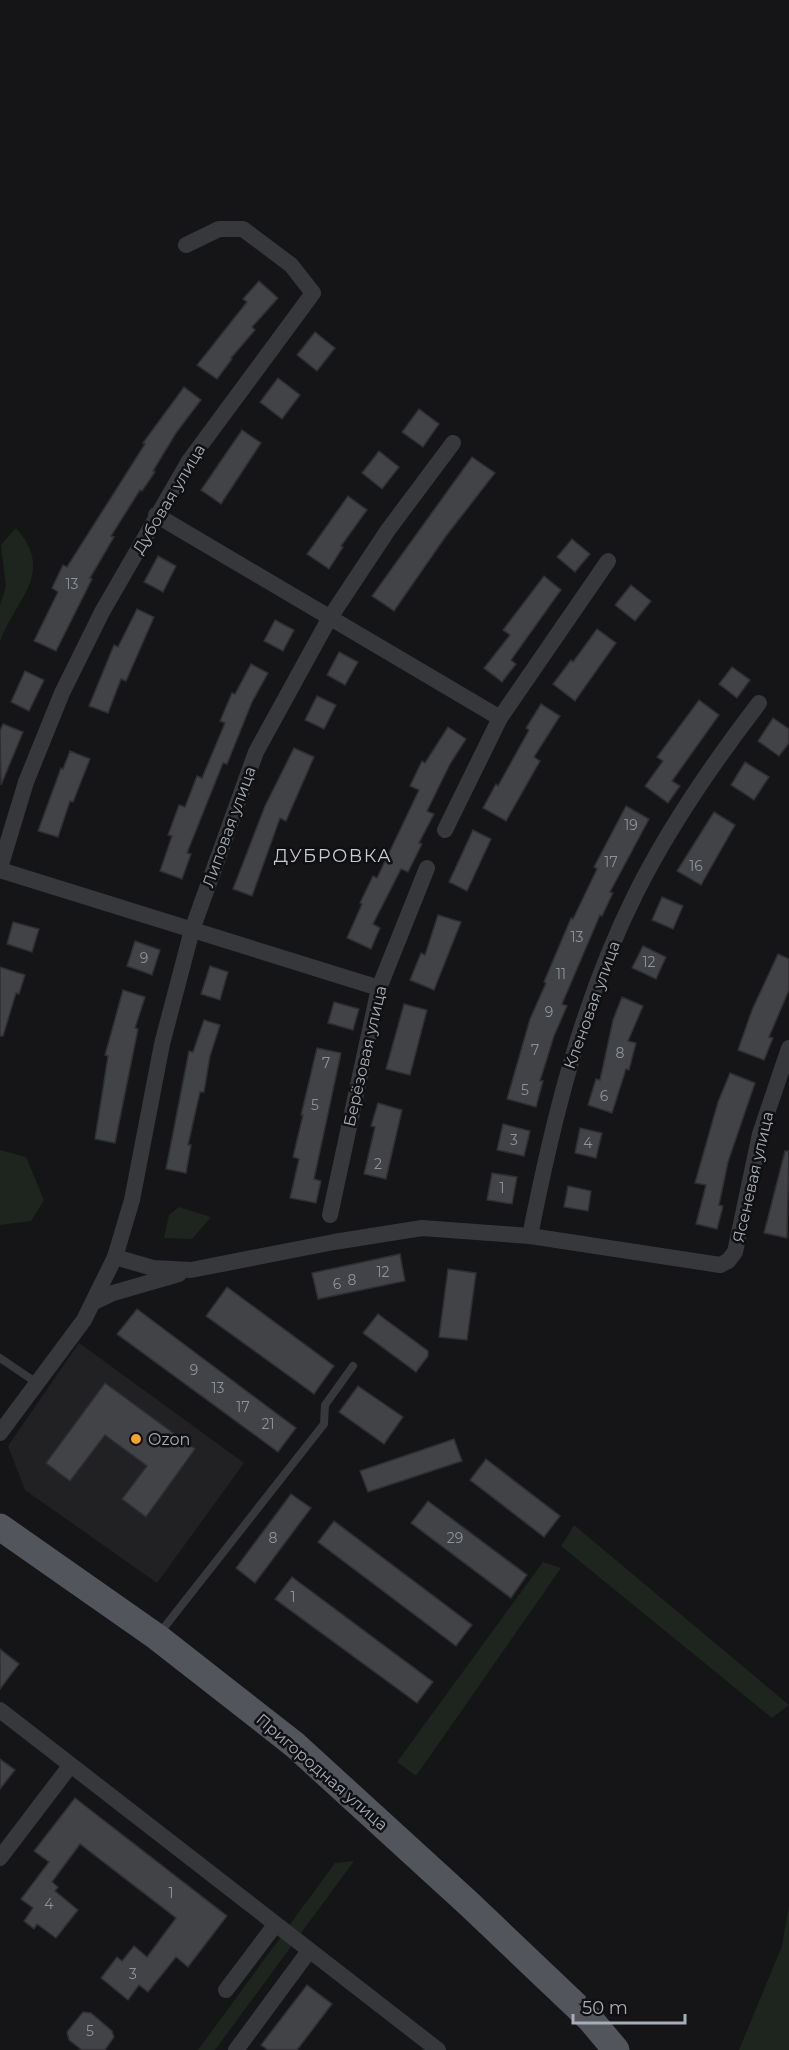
<svg xmlns="http://www.w3.org/2000/svg" width="789" height="2050" font-family="Montserrat,sans-serif">
	<rect width="100%" height="100%" fill="#151517"/>
	<!-- built -->
	<polygon fill="#212124" points="79,1343 244,1463 157,1583 25,1490 8,1446"/>
	<!-- green -->
	<g fill="#1d251e">
		<path d="M 16,528 C 56,574 16,597 0,642 L 0,605 L 6,587 L 1,545 Z"/>
		<polygon points="0,1150 26,1157 44,1200 31,1221 0,1225"/>
		<polygon points="179,1207 211,1217 192,1239 164,1238 169,1215"/>
		<polygon points="574,1525 789,1705 772,1718 561,1546"/>
		<polygon points="543,1562 561,1568 416,1776 397,1762"/>
		<polygon points="354,1861 215,2050 198,2050 335,1863"/>
		<polygon points="789,1905 789,2050 739,2050 782,1946"/>
	</g>
	<!-- building -->
	<g fill="#414347" stroke="#2f2f33" stroke-width="1.5">
		<polygon points="259,281 278,298 252,327 255,330 231,358 232,359 217,379 197,365 247,302 243,299"/>
		<polygon points="315,332 335,348 317,371 297,355"/>
		<polygon points="278,378 300,395 282,419 260,402"/>
		<polygon points="184,387 201,400 176,433 153,471 155,472 142,491 140,490 111,536 114,537 90,578 92,579 56,651 34,641 58,592 52,588 63,565 67,567 145,444 143,443"/>
		<polygon points="419,409 439,424 423,447 402,432"/>
		<polygon points="242,430 261,443 221,504 201,490"/>
		<polygon points="379,451 399,467 382,489 362,473"/>
		<polygon points="472,457 495,473 446,536 394,611 372,596"/>
		<polygon points="348,496 367,510 341,546 343,547 329,569 307,554"/>
		<polygon points="572,539 590,554 575,572 557,557"/>
		<polygon points="158,556 176,566 163,592 144,582"/>
		<polygon points="544,576 561,590 511,660 516,664 502,682 484,668 510,635 503,630"/>
		<polygon points="631,585 651,601 635,621 615,605"/>
		<polygon points="137,609 154,617 126,681 121,679 108,713 89,706 114,645 118,647"/>
		<polygon points="275,620 294,630 283,651 264,641"/>
		<polygon points="597,629 616,643 575,701 553,684 571,660 573,662"/>
		<polygon points="339,652 358,662 345,685 327,675"/>
		<polygon points="251,664 268,673 252,702 227,764 223,763 187,853 191,854 182,879 160,871 172,836 168,835 179,805 185,807 197,776 202,778 225,723 220,721 232,693 235,694"/>
		<polygon points="732,667 750,680 737,698 719,684"/>
		<polygon points="25,671 44,680 29,711 11,702"/>
		<polygon points="317,696 336,705 324,729 305,720"/>
		<polygon points="699,700 719,715 672,781 680,786 668,803 645,786 663,761 657,757"/>
		<polygon points="541,704 560,716 534,757 540,761 506,821 483,808 496,784 498,786 529,730 526,728"/>
		<polygon points="773,718 789,729 789,743 779,756 758,741"/>
		<polygon points="3,724 23,732 1,785 0,731"/>
		<polygon points="448,727 466,739 450,764 427,811 434,814 419,843 422,844 408,872 401,869 373,924 380,928 371,949 347,938 362,904 360,903 373,876 377,878 419,790 410,786 422,761 425,763"/>
		<polygon points="294,748 314,757 286,821 280,818 252,896 233,889 265,806"/>
		<polygon points="70,751 90,759 73,802 70,801 58,837 38,831 61,768 63,769"/>
		<polygon points="745,762 769,777 754,800 731,785"/>
		<polygon points="626,806 649,819 610,892 613,893 602,916 600,915 562,1004 567,1006 554,1036 540,1081 543,1081 536,1107 507,1099 530,1019 546,983 544,982 571,918 573,919 597,869 594,867"/>
		<polygon points="714,812 735,825 701,885 677,871"/>
		<polygon points="473,830 491,839 467,891 449,882"/>
		<polygon points="662,897 683,906 673,929 652,920"/>
		<polygon points="438,915 461,922 434,990 410,980 421,953 425,955"/>
		<polygon points="13,922 39,929 32,952 7,944"/>
		<polygon points="135,941 160,950 152,975 127,966"/>
		<polygon points="643,946 666,957 656,979 632,968"/>
		<polygon points="778,954 789,959 789,990 769,1037 773,1038 764,1060 738,1050 752,1010"/>
		<polygon points="210,966 228,972 220,1000 201,994"/>
		<polygon points="0,967 25,975 19,994 16,993 3,1036 0,1036"/>
		<polygon points="123,990 145,997 135,1028 138,1029 115,1143 95,1139 108,1056 105,1055"/>
		<polygon points="622,997 643,1006 628,1041 636,1043 629,1070 626,1069 612,1113 588,1105 596,1079 600,1080 613,1020"/>
		<polygon points="334,1002 359,1009 353,1030 328,1023"/>
		<polygon points="404,1004 427,1010 410,1075 386,1069"/>
		<polygon points="204,1020 220,1025 210,1056 204,1092 200,1092 188,1145 191,1145 186,1173 166,1169 189,1051 193,1052"/>
		<polygon points="317,1048 341,1053 314,1179 321,1181 316,1203 290,1198 299,1159 293,1157 303,1115 301,1115"/>
		<polygon points="730,1073 755,1083 728,1162 719,1205 723,1206 717,1229 696,1224 706,1185 695,1183 718,1102"/>
		<polygon points="378,1103 402,1110 386,1179 364,1174 375,1127 371,1126"/>
		<polygon points="503,1124 530,1131 524,1156 497,1150"/>
		<polygon points="580,1128 602,1133 596,1158 575,1153"/>
		<polygon points="785,1151 789,1151 787,1238 764,1233"/>
		<polygon points="492,1173 517,1177 512,1204 487,1200"/>
		<polygon points="568,1186 591,1191 588,1211 564,1207"/>
		<polygon points="400,1254 405,1281 318,1299 312,1273"/>
		<polygon points="448,1269 476,1273 467,1340 439,1337"/>
		<polygon points="227,1287 334,1366 314,1394 206,1316"/>
		<polygon points="137,1309 296,1428 278,1452 117,1334"/>
		<polygon points="378,1314 428,1351 428,1356 416,1372 363,1333"/>
		<polygon points="105,1383 195,1449 146,1517 122,1499 147,1466 105,1435 70,1481 46,1463"/>
		<polygon points="358,1386 403,1417 384,1444 339,1412"/>
		<polygon points="454,1439 462,1461 368,1492 360,1471"/>
		<polygon points="486,1459 560,1516 544,1537 470,1480"/>
		<polygon points="291,1494 311,1508 255,1583 236,1568"/>
		<polygon points="428,1501 527,1575 511,1598 411,1523"/>
		<polygon points="334,1521 472,1625 456,1646 318,1542"/>
		<polygon points="292,1577 433,1682 417,1703 275,1599"/>
		<polygon points="0,1649 19,1664 0,1689"/>
		<polygon points="0,1759 15,1770 0,1789"/>
		<polygon points="75,1798 227,1916 188,1967 176,1957 148,1992 139,1985 128,2000 101,1978 117,1957 122,1961 134,1946 147,1957 176,1918 80,1844 52,1882 58,1887 55,1891 78,1910 56,1938 37,1924 34,1929 24,1921 33,1908 21,1899 49,1862 34,1851"/>
		<polygon points="307,1985 332,2004 297,2050 268,2050 261,2045"/>
		<polygon points="83,2012 91,2013 112,2031 114,2037 105,2050 82,2050 69,2040 67,2032"/>
	</g>
	<g fill="none" stroke-linecap="round" stroke-linejoin="round">
		<!-- service -->
		<g stroke="#36383c" stroke-width="8">
			<polyline points="0,1358 37,1383"/>
			<polyline points="159,1634 324,1424 325,1405 353,1366"/>
		</g>
		<!-- minor -->
		<g stroke="#36383c" stroke-width="16">
			<polyline points="156,515 500,718"/>
			<polyline points="445,830 500,718 608,561"/>
			<polyline points="0,868 26,782 62,693 102,612 189,461 313,293 291,265 243,229 219,229 186,245"/>
			<polyline points="0,870 379,988"/>
			<polyline points="330,1215 379,988 427,868"/>
			<polyline points="530,1236 720,1265 728,1261 735,1252 760,1134 789,1048"/>
			<path d="M 115,1257 L 153,1268 L 191,1270 L 334,1242 L 422,1228 L 530,1236 C 553,1119 582,1001 636,893 C 670,825 713,763 759,703"/>
			<polyline points="94,1302 113,1293 179,1274"/>
			<polyline points="0,1433 84,1320 115,1257 132,1200 162,1044 192,930 256,752 329,619 388,530 453,443"/>
			<polyline points="0,1710 438,2050"/>
			<polyline points="0,1858 70,1766"/>
			<polyline points="226,1990 275,1925"/>
			<polyline points="236,2050 309,1951"/>
		</g>
		<!-- primary -->
		<polyline stroke="#52555b" stroke-width="27" points="0,1527 157,1637 295,1745 468,1903 590,2019 616,2050"/>
	</g>
	<!-- markers -->
	<circle fill="#f2a232" stroke="#101012" stroke-width="2" cx="136" cy="1439" r="6"/>
	<g text-anchor="middle" dominant-baseline="central" stroke-width="5" stroke-linejoin="round" paint-order="stroke">
		<!-- number labels -->
		<g font-size="14" fill="#8e929b">
			<text x="72" y="584">13</text>
			<text x="631" y="825">19</text>
			<text x="611" y="862">17</text>
			<text x="696" y="866">16</text>
			<text x="577" y="937">13</text>
			<text x="144" y="958">9</text>
			<text x="649" y="962">12</text>
			<text x="561" y="974">11</text>
			<text x="549" y="1012">9</text>
			<text x="535" y="1050">7</text>
			<text x="620" y="1053">8</text>
			<text x="326" y="1063">7</text>
			<text x="525" y="1090">5</text>
			<text x="604" y="1096">6</text>
			<text x="315" y="1105">5</text>
			<text x="514" y="1140">3</text>
			<text x="588" y="1143">4</text>
			<text x="378" y="1164">2</text>
			<text x="502" y="1188">1</text>
			<text x="383" y="1272">12</text>
			<text x="352" y="1280">8</text>
			<text x="337" y="1284">6</text>
			<text x="194" y="1370">9</text>
			<text x="218" y="1388">13</text>
			<text x="243" y="1407">17</text>
			<text x="268" y="1424">21</text>
			<text x="273" y="1538">8</text>
			<text x="455" y="1538">29</text>
			<text x="293" y="1597">1</text>
			<text x="171" y="1893">1</text>
			<text x="49" y="1904">4</text>
			<text x="133" y="1974">3</text>
			<text x="90" y="2031">5</text>
		</g>
		<!-- street labels -->
		<g font-size="16" fill="#a7adb7" stroke="#101012">
			<text transform="translate(169 499) rotate(-59)">Дубовая улица</text>
			<text transform="translate(229 827) rotate(-70)">Липовая улица</text>
			<text transform="translate(592 1005) rotate(-70)">Кленовая улица</text>
			<text transform="translate(365 1056) rotate(-77)">Берёзовая улица</text>
			<text transform="translate(753 1177) rotate(-77)">Ясеневая улица</text>
			<text transform="translate(322 1772) rotate(41)">Пригородная улица</text>
		</g>
		<!-- poi labels -->
		<g font-size="16" fill="#a7adb7" stroke="#101012" text-anchor="start">
			<text x="148" y="1439">Ozon</text>
		</g>
		<!-- neighbourhood labels -->
		<g font-size="18" letter-spacing="1.5" fill="#c8ccd3" stroke="#101012">
			<text x="333" y="856">ДУБРОВКА</text>
		</g>
	</g>
	<!-- scale -->
	<path d="M573 2014v9h112v-9" fill="none" stroke="#a7adb7" stroke-width="3"/>
	<text x="582" y="2014" font-size="18" fill="#a7adb7" stroke="#101012" stroke-width="4.5" paint-order="stroke">50 m</text>
</svg>
